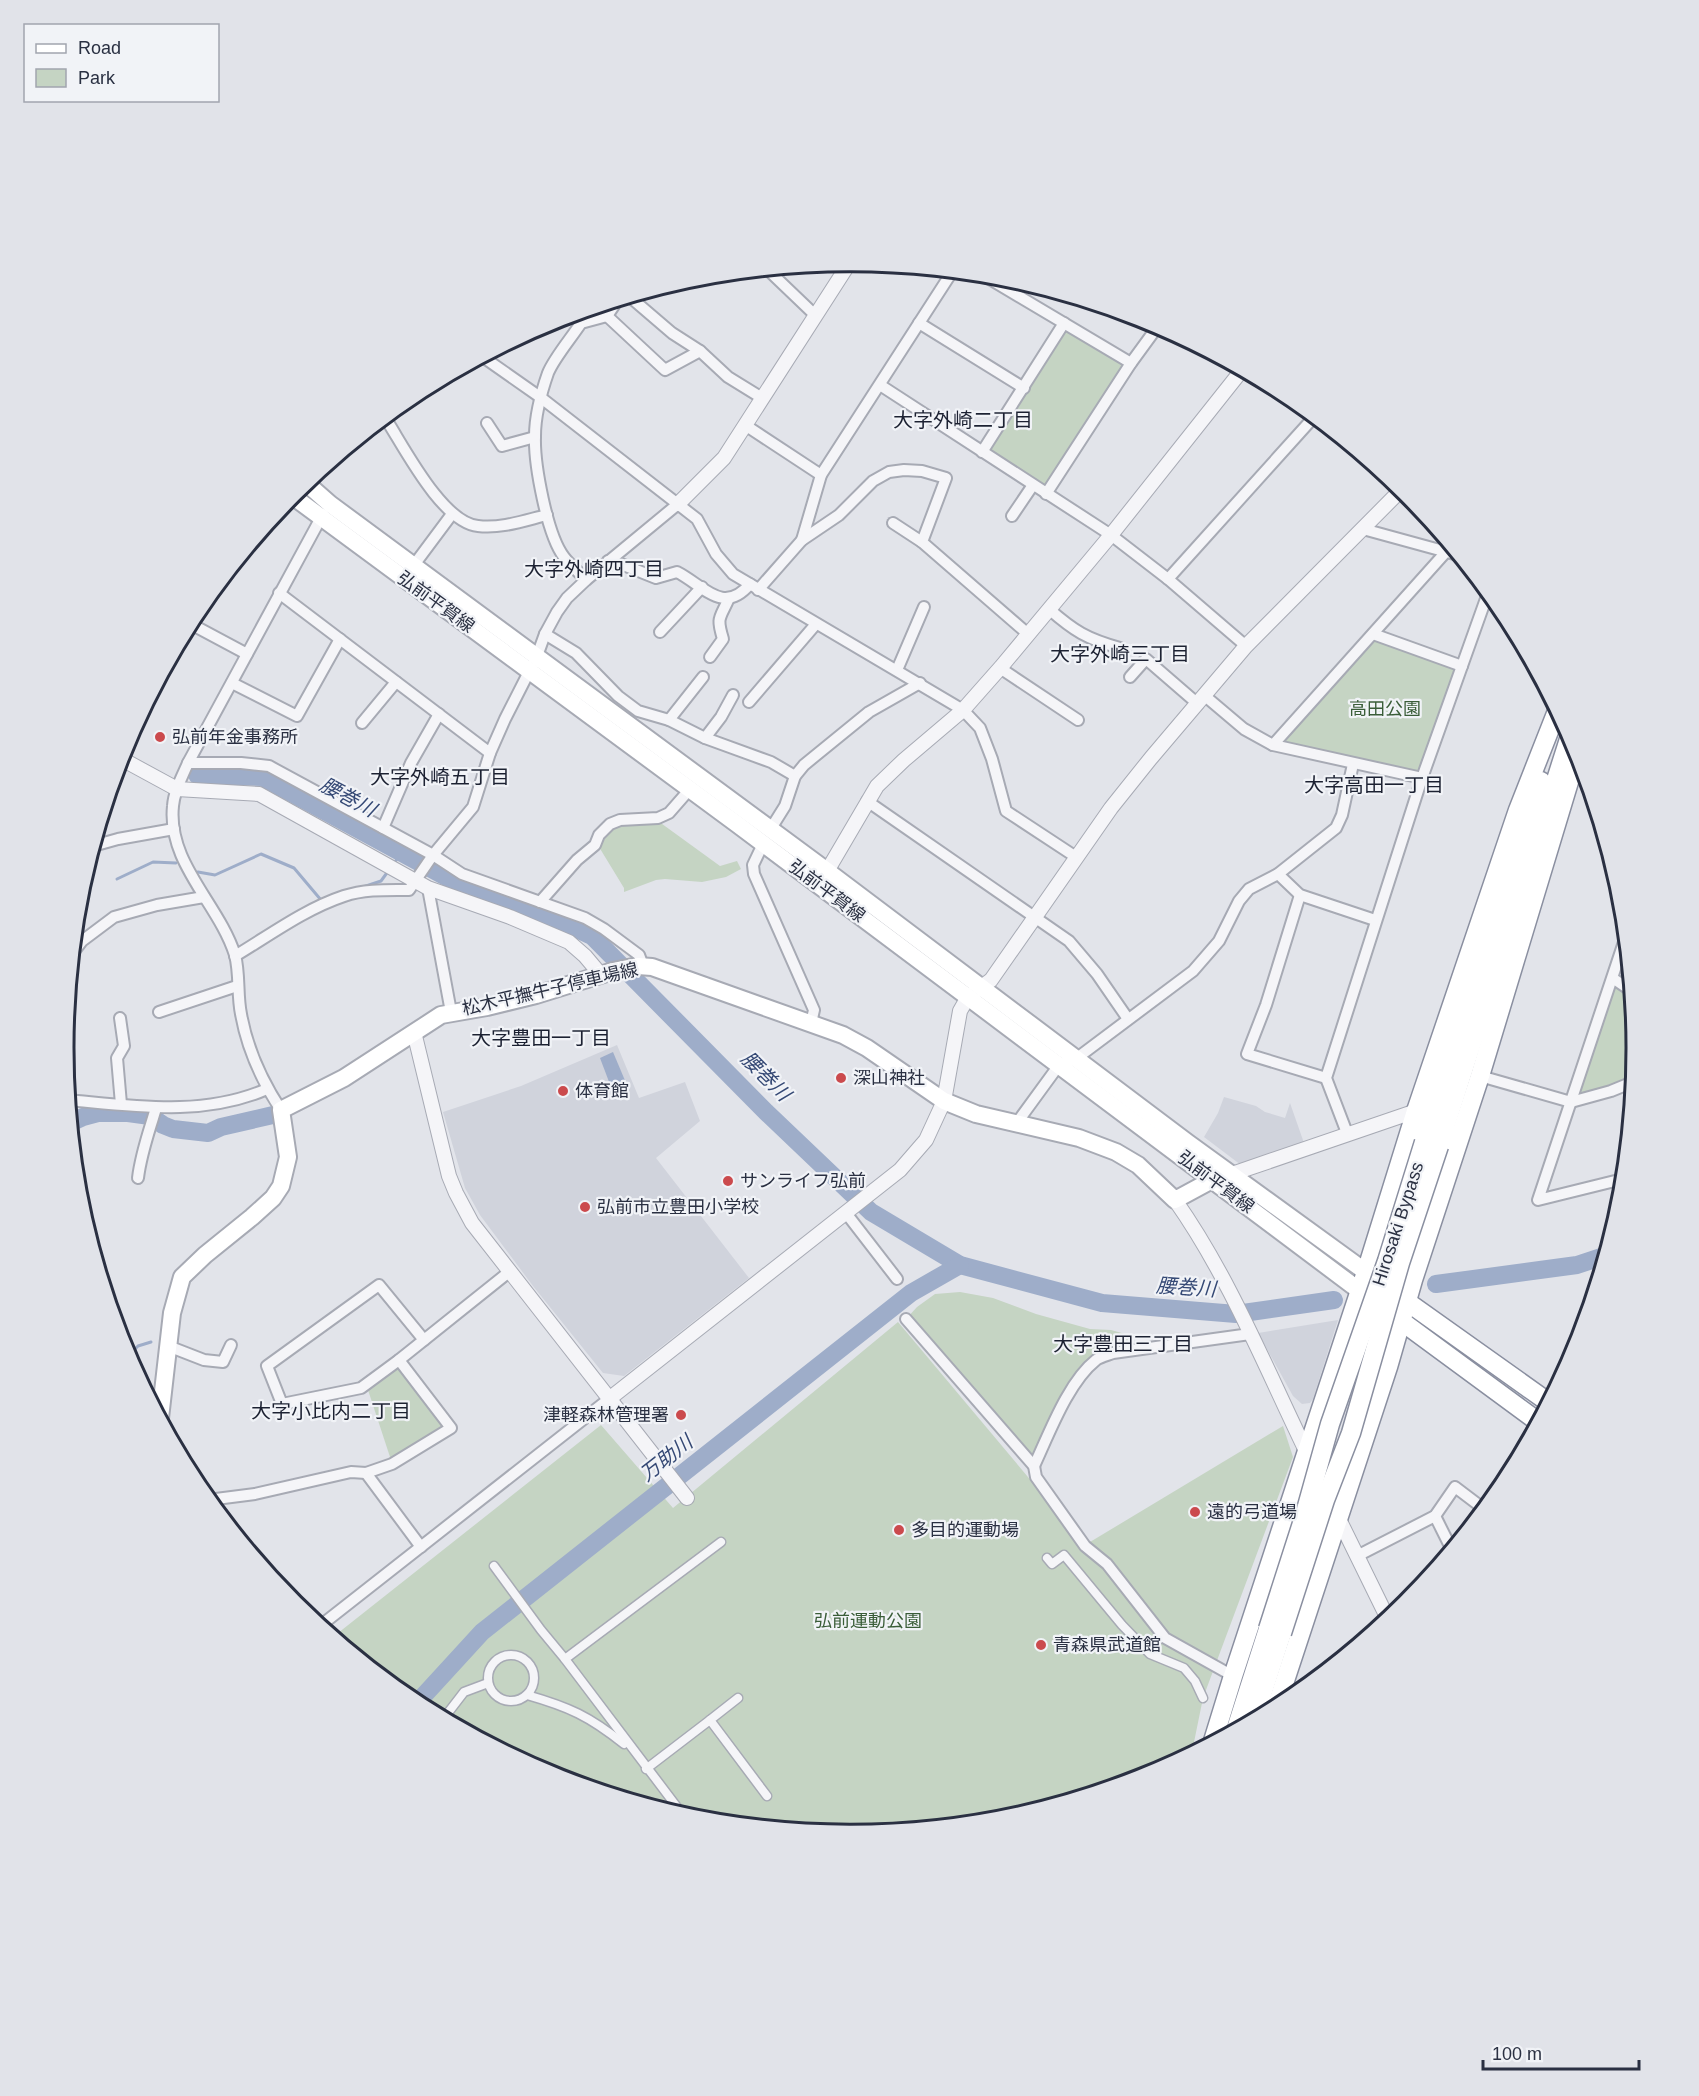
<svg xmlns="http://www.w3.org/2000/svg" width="1699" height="2096" font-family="Arial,'Noto Sans JP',sans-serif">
	<rect width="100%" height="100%" fill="#e2e4ea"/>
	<!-- built -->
	<g fill="#d0d3dc">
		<polygon points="617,1045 639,1098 685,1082 700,1121 656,1158 749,1278 624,1376 603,1373 533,1286 480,1215 465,1188 443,1112 521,1086"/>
		<polygon points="1224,1097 1256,1106 1265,1112 1285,1118 1290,1103 1304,1143 1241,1165 1204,1137 1218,1113"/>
		<polygon points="1338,1320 1313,1399 1310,1403 1302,1404 1293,1396 1258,1333"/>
	</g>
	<!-- green -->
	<g fill="#c5d4c3">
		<polygon points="1068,329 1123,365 1045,487 990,451"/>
		<polygon points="1376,640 1456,669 1419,773 1280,743"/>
		<path d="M 658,821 L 720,866 L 737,861 L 741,869 L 726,877 L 702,882 L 665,879 L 656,880 L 624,892 L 624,888 L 599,847 C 601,843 601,837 603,834 C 611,821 645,822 658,821 Z"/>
		<polygon points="1615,984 1631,995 1636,1048 1633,1077 1584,1094 1580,1092"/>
		<polygon points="960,1292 993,1298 1036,1314 1090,1329 1111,1330 1129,1335 1132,1343 1124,1352 1113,1353 1082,1375 1034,1466 906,1319 917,1307 935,1294"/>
		<polygon points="898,1322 1085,1545 1283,1426 1293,1457 1203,1698 1192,1752 1150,1775 1003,1819 849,1834 696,1819 548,1774 412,1702 333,1637 601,1425 673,1508"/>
		<polygon points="399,1365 446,1427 391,1460 368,1390"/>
	</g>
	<!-- water -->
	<polygon fill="#9eadc9" points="613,1052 629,1090 614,1095 600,1058"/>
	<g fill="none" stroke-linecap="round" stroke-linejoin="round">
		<!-- stream -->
		<g stroke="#9eadc9" stroke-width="3">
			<polyline points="393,865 401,853"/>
			<polyline points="198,872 215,875 261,854 294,868 321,900 323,900"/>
			<polyline points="117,879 153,862 176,863"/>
			<polyline points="363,887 381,881 389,870"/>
			<polyline points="127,1357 138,1346 151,1342"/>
		</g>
		<!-- river -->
		<g stroke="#9eadc9" stroke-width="18">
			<polyline points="197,775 262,777 463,886 502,901 545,914 592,936 766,1112 871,1212 960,1265 1102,1303 1236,1314 1334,1300"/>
			<polyline points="70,1123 83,1117 98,1113 128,1113 150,1116 163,1125 173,1129 208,1133 221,1127 273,1115"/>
			<polyline points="1436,1284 1577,1265 1604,1256"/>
			<polyline points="416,1704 482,1632 911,1293 960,1265"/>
		</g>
		<defs>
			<g id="pedestrian">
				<polyline points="1047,1558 1052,1564 1064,1555 1122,1625 1150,1654 1184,1668 1195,1681 1203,1698"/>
				<polyline points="494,1566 541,1630 565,1659"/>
				<circle cx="511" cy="1678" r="23"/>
				<path d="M 527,1695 C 569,1707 589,1716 624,1744"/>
				<polyline points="738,1698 710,1720 767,1796"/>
				<polyline points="444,1718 464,1692 488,1683"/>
				<polyline points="646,1769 710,1720"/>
				<polyline points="683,1815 565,1659 721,1542"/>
			</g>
			<g id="minor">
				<polyline points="768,270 815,315"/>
				<polyline points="983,275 1131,363"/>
				<polyline points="630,297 672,333 700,351"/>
				<polyline points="572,314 581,323"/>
				<polyline points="607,316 665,370 700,351 728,377 762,398"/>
				<polyline points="919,323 1024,388"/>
				<polyline points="483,357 540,397 697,519 716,554 733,574 963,710 980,728 992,759 1006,811 1076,857"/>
				<polyline points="880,385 1111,535 1168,579 1246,646"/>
				<path d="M 381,420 L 389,424 C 407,453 444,523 478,526 C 501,529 526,520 547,515"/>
				<polyline points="487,423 502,446 535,437"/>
				<polyline points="745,425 821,475"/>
				<polyline points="982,452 1064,323"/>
				<polyline points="1046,494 1131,363 1158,326"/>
				<polyline points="1012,516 1033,485"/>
				<polyline points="893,523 922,542"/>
				<polyline points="1363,529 1458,555"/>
				<polyline points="802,540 821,475 952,272"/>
				<path d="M 608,561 L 621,564 L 656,578 L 677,572 C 703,585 723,616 750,584"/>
				<polyline points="411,569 452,514"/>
				<polyline points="1168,579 1314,417"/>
				<path d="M 586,580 C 579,572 570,565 564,557 C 547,535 534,464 535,436 C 535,415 541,393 548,373 C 554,358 572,337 581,323 L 607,316 L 617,301"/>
				<polyline points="758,590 802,540 839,515 873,481 889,472 904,470 922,471 946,478 922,542 1028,634"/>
				<polyline points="279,593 490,753"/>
				<path d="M 1049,609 C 1074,631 1087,639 1120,648"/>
				<polyline points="189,623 247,654"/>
				<polyline points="660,632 702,587"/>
				<polyline points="545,634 576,653 618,696 638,711 669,720 705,738 771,762 795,776"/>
				<polyline points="1373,634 1462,666"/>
				<path d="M 710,657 L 723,639 C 716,616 720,619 729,598"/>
				<polyline points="1000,668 1078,720"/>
				<polyline points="897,670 924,607"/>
				<polyline points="1130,677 1146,659 1198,704"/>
				<polyline points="232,683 297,716 340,639"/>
				<polyline points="1205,696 1244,729 1273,745 1422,778"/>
				<polyline points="749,702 816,624"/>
				<polyline points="669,720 703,677"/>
				<polyline points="362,723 396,682"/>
				<polyline points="705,738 721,717 733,695"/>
				<polyline points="1273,745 1445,553"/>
				<polyline points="188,763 241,763 269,766 433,855 462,874 585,918 604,929 639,955 643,966"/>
				<polyline points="867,801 1069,941 1097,974 1128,1019"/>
				<polyline points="383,828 411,763 439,714"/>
				<polyline points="770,830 785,806 795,776 804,765 869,712 920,683"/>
				<polyline points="763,844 753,865 754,874 814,1010 811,1023"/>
				<polyline points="93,846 118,839 174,829"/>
				<polyline points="1278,874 1300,895 1375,920"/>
				<polyline points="428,888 451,1012"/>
				<polyline points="1300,895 1266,1005 1247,1054 1326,1078"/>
				<polyline points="540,902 577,860 595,845 599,835 610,824 620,820 658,818 669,813 690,789"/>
				<polyline points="72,954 82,941 114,917 157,905 204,897"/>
				<path d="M 235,956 C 270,935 305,909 344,896 C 365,889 387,890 409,890 L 433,855 L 473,807 L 490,753 L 505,719 L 537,656 L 545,634 L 557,612 L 567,598 L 586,580 L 678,504"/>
				<polyline points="1614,979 1630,990"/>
				<polyline points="159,1012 237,986"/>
				<polyline points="120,1018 124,1046 117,1058 121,1104"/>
				<polyline points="1480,1076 1571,1102 1611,1091 1633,1082"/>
				<path d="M 68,1100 C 135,1106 203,1117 267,1089"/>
				<path d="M 281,1110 C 262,1081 247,1048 241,1014 C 237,995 240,974 235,955 C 219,904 167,863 173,806 C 174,791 182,777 188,763 L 323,514"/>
				<polyline points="1016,1124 1059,1065 1077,1058 1193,971 1219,941 1239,901 1249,889 1278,874 1336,828 1342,815 1353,764"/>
				<polyline points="1347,1133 1326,1078 1422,778 1488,593"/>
				<path d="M 138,1178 C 141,1153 149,1132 156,1108"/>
				<polyline points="1623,1179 1538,1200 1625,939"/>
				<polyline points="846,1213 897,1279"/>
				<polyline points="906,1319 1034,1466 1036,1477 1085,1546 1107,1564 1165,1638 1233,1676"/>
				<polyline points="168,1346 204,1360 223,1362 231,1345"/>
				<polyline points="399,1360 361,1388 282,1404 267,1366 379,1285 424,1340"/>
				<path d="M 1034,1466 C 1049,1434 1068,1382 1096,1360 C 1100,1357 1108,1355 1113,1353 L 1250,1334"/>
				<polyline points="366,1473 421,1547"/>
				<polyline points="208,1500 255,1494 351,1472 366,1473 392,1464 451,1428 399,1360 509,1272"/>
				<polyline points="1435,1516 1451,1548"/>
				<polyline points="1357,1556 1435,1516 1455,1487 1484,1509"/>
				<polyline points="320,1626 609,1399"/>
			</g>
			<g id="tertiary">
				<polyline points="678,504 724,458 850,262"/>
				<polyline points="120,758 177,789 259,794 428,888 510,917 569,942 585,956 601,975"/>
				<polyline points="823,878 877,786 904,760 963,710 1001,667 1111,535 1242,370"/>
				<polyline points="414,1032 449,1176 456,1193 472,1223 687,1498"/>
				<polyline points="1223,1177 1416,1111"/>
				<path d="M 1175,1200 C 1230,1278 1266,1369 1308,1455"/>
				<polyline points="609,1399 900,1170 926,1140 944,1101 960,1011 968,997 991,980 1111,808 1151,758 1246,646 1402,489"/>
				<polyline points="1336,1513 1388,1619"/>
			</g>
			<g id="secondary">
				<polyline points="305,482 330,504 827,871 1188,1143 1366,1272"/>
				<polyline points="291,495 737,824 1360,1291"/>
				<polyline points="160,1418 172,1313 182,1277 205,1255 252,1217 273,1198 281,1186 288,1157 281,1110 344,1078 441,1015 487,1007 536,995 613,971 638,966 652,967 843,1035 867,1048 944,1101 976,1114 1079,1138 1116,1152 1138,1165 1175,1200 1212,1180"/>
			</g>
			<g id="trunk">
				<polyline points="1424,1142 1541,781"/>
				<polyline points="1439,1146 1570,736"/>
				<polyline points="1399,1296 1548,1402"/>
				<polyline points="1393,1315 1537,1421"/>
				<polyline points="1276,1708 1388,1367 1413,1280 1480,1076 1572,772 1577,750"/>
				<polyline points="1254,1719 1282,1633"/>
				<polyline points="1236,1729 1268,1629"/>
				<polyline points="1213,1741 1233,1676 1366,1272 1416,1111 1518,810 1557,711"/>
			</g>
		</defs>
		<!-- pedestrian casing -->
		<use href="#pedestrian" stroke="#a7aab4" stroke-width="11"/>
		<!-- minor casing -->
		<use href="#minor" stroke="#a7aab4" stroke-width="14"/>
		<!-- tertiary casing -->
		<use href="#tertiary" stroke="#a7aab4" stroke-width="16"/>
		<!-- secondary casing -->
		<use href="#secondary" stroke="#a7aab4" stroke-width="20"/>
		<!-- trunk casing -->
		<use href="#trunk" stroke="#8a8fa0" stroke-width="21"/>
		<!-- pedestrian -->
		<use href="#pedestrian" stroke="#f5f5f8" stroke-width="8"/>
		<!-- minor -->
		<use href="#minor" stroke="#f5f5f8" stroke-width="10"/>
		<!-- tertiary -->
		<use href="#tertiary" stroke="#f5f5f8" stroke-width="14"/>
		<!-- secondary -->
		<use href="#secondary" stroke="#fff" stroke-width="16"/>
		<!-- trunk -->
		<use href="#trunk" stroke="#fff" stroke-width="18"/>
		<defs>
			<g id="trunk-bridge">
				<polyline points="1268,1629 1304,1517 1330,1424 1387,1261 1424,1142"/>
				<polyline points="1282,1633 1325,1500 1351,1433 1400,1263 1439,1146"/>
			</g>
		</defs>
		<!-- trunk-bridge casing -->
		<use href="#trunk-bridge" stroke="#8a8fa0" stroke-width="21" stroke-linecap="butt"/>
		<!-- trunk-bridge -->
		<use href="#trunk-bridge" stroke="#fff" stroke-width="18"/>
	</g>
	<!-- markers -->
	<g fill="#cb4a4d" stroke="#f1f3f7" stroke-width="2">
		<circle cx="160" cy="737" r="6"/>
		<circle cx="841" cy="1078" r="6"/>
		<circle cx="563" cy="1091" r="6"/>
		<circle cx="728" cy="1181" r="6"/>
		<circle cx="585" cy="1207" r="6"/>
		<circle cx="681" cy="1415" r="6"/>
		<circle cx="1195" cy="1512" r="6"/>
		<circle cx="899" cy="1530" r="6"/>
		<circle cx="1041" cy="1645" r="6"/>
	</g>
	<g text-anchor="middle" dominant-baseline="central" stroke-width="4.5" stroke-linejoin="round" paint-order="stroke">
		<!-- street labels -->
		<g font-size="18" fill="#2a3042" stroke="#f1f3f7">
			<text transform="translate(436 602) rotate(36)">弘前平賀線</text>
			<text transform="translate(827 891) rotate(37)">弘前平賀線</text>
			<text transform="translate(550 989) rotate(-13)">松木平撫牛子停車場線</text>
			<text transform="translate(1216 1182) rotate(37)">弘前平賀線</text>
			<text transform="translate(1398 1224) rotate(-72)">Hirosaki Bypass</text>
		</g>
		<!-- park labels -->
		<g font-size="18" fill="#3a5d38" stroke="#f1f3f7">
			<text x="1385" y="709">高田公園</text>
			<text x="868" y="1621">弘前運動公園</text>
		</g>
		<!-- poi labels -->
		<g font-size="18" fill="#2a3042" stroke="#f1f3f7" text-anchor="start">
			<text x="172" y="737">弘前年金事務所</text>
			<text x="853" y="1078">深山神社</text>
			<text x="575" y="1091">体育館</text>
			<text x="740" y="1181">サンライフ弘前</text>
			<text x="597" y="1207">弘前市立豊田小学校</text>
			<text x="669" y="1415" text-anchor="end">津軽森林管理署</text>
			<text x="1207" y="1512">遠的弓道場</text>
			<text x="911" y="1530">多目的運動場</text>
			<text x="1053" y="1645">青森県武道館</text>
		</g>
		<!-- neighbourhood labels -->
		<g font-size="20" fill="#1c2132" stroke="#f1f3f7">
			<text x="963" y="420">大字外崎二丁目</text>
			<text x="594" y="569">大字外崎四丁目</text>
			<text x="1120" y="654">大字外崎三丁目</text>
			<text x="440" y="777">大字外崎五丁目</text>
			<text x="1374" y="785">大字高田一丁目</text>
			<text x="541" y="1038">大字豊田一丁目</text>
			<text x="1123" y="1344">大字豊田三丁目</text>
			<text x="331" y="1411">大字小比内二丁目</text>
		</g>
		<!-- water labels -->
		<g font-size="20" font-style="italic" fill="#354975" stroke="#f1f3f7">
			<text transform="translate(348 797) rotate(28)">腰巻川</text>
			<text transform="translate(766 1076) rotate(45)">腰巻川</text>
			<text transform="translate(1186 1287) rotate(4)">腰巻川</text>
			<text transform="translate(666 1458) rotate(-38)">万助川</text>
		</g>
	</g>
	<!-- crop -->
	<path d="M0 0H1699V2096H0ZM74 1048a776 776 0 1 1 1552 0a776 776 0 1 1-1552 0Z" fill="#e1e3e9" fill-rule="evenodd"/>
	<path fill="none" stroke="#2a3042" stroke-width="3" d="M74 1048a776 776 0 1 1 1552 0a776 776 0 1 1-1552 0Z"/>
	<!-- legend -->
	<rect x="24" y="24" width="195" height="78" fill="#f1f3f7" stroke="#a1a5af" stroke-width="1.5"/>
	<rect x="36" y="44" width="30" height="9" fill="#ffffff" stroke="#a1a5af" stroke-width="1.5"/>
	<text x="78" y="54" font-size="18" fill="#2a3042">Road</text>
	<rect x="36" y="69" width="30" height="18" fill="#c5d4c3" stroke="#a1a5af" stroke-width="1.5"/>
	<text x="78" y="84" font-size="18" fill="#2a3042">Park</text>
	<!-- scale -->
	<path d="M1483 2060v9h156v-9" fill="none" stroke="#2a3042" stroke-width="3"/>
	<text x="1492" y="2060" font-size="18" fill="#2a3042" stroke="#f1f3f7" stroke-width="4.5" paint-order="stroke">100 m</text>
</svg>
